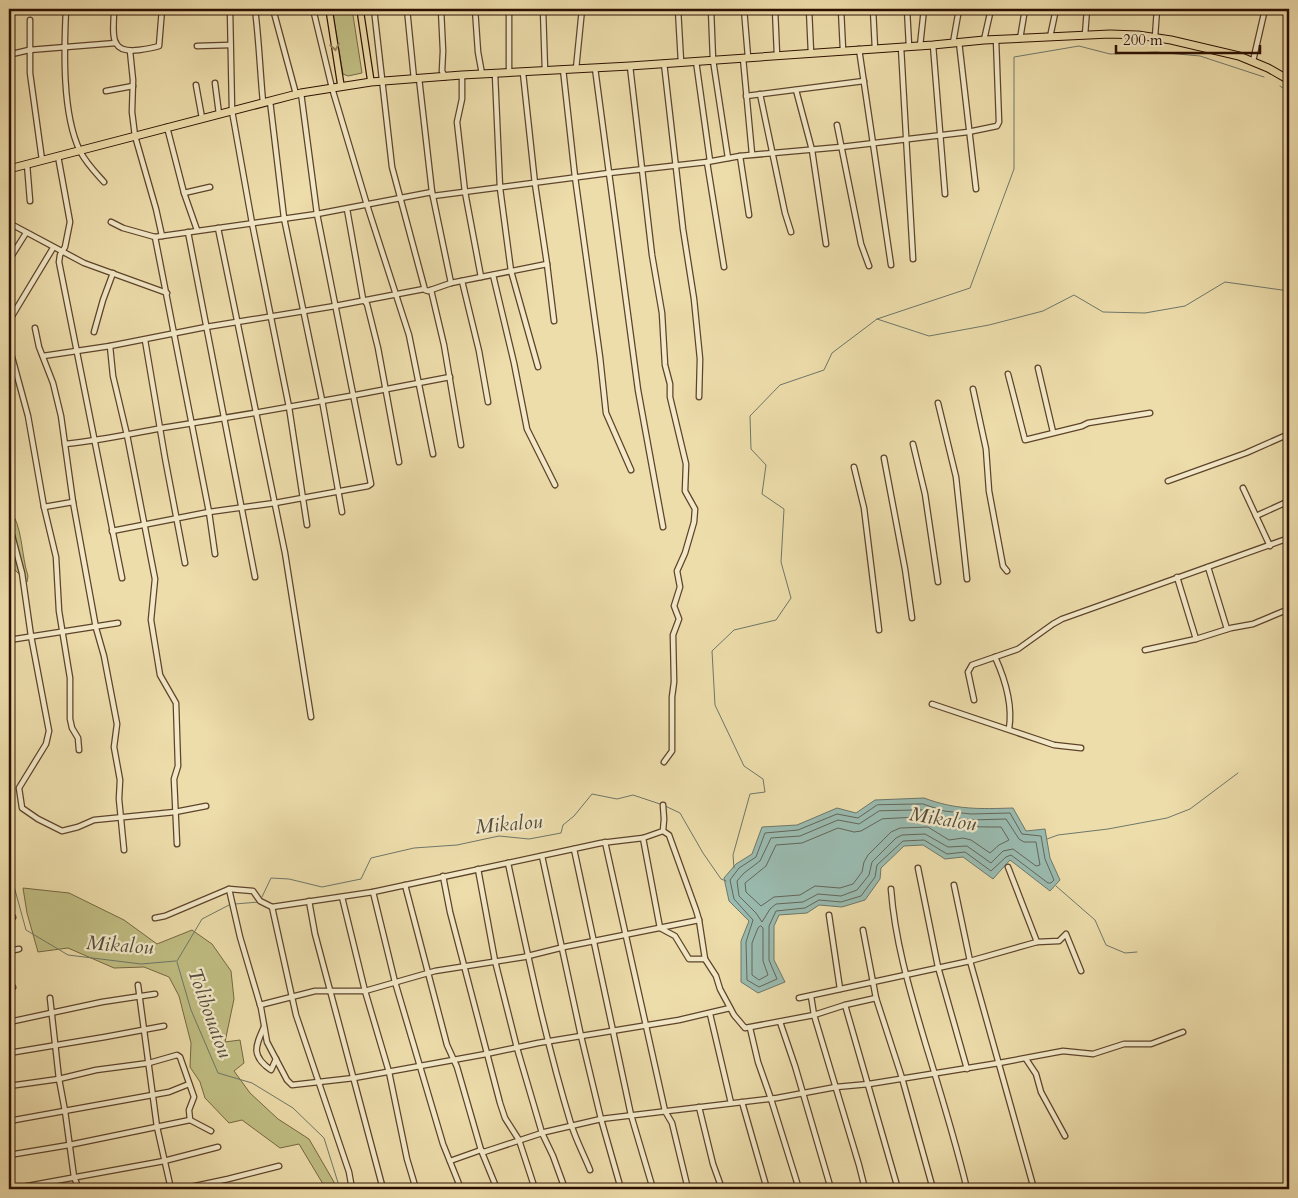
<svg xmlns="http://www.w3.org/2000/svg" width="1298" height="1198" font-family="Cardo,serif">
	<rect width="100%" height="100%" fill="#edddab"/>
	<filter id="stains"><feTurbulence type="fractalNoise" baseFrequency=".004" numOctaves="4"/><feColorMatrix values="0 0 0 0 .2 0 0 0 0 .09 0 0 0 0 .02 0 0 0 .5 -.17"/></filter>
	<radialGradient id="worn" r=".72"><stop offset=".6" stop-color="#630" stop-opacity="0"/><stop offset="1" stop-color="#630" stop-opacity=".3"/></radialGradient>
	<!-- green -->
	<g fill="#c0be83" stroke="#766742">
		<polygon points="332,9 352,9 362,73 348,76 343,74"/>
		<path d="M 9,508 C 23,526 21,555 28,576 L 27,582 L 11,566 L 9,566 Z"/>
		<polygon points="23,888 69,893 124,920 157,944 192,930 212,944 231,971 234,999 225,1042 240,1040 244,1063 234,1071 250,1093 278,1119 309,1139 338,1189 326,1189 299,1144 280,1148 242,1120 229,1123 205,1098 200,1082 190,1067 191,1043 179,996 169,977 144,967 114,968 68,948 38,952 27,913"/>
	</g>
	<!-- water -->
	<path fill="#9abbb0" stroke="#6e776a" d="M 924,798 C 956,810 980,809 1013,808 L 1026,831 L 1045,829 L 1050,858 L 1060,880 L 1050,891 L 1010,860 L 993,879 L 963,857 L 945,859 L 923,845 L 904,846 L 881,868 L 880,879 L 865,900 L 842,907 L 819,905 L 807,913 L 779,915 L 774,926 L 774,960 L 785,982 L 758,993 L 741,982 L 741,941 L 749,921 L 729,901 L 724,878 L 736,864 L 752,854 L 762,827 L 797,825 L 837,808 L 856,813 L 875,800 Z"/>
	<g fill="none" stroke-linecap="round" stroke-linejoin="round">
		<!-- shore -->
		<g stroke="#646658" stroke-width="1">
			<polygon points="923,804 944,811 971,814 1010,813 1022,834 1041,836 1045,859 1054,880 1051,883 1048,883 1011,855 1006,857 991,871 965,852 947,854 924,840 903,841 877,865 875,877 861,896 841,902 819,900 805,908 776,911 769,926 769,960 777,979 759,987 747,980 746,942 753,920 734,899 730,880 739,868 756,857 765,833 798,830 837,814 858,818 877,805"/>
			<polygon points="922,810 942,817 970,820 1006,819 1019,839 1024,842 1036,842 1040,865 1036,866 1013,849 1003,851 991,863 967,846 948,847 925,834 902,835 896,838 872,862 869,875 857,890 841,896 818,894 803,902 776,904 770,909 762,922 756,913 739,896 737,881 744,873 760,861 771,838 800,836 838,820 859,824 879,811"/>
			<path d="M 921,817 C 950,827 971,827 1001,827 L 1009,840 L 999,845 L 990,853 L 971,840 L 963,838 L 949,840 L 928,827 L 900,828 L 891,832 L 868,855 L 864,862 L 862,872 L 853,884 L 840,888 L 815,886 L 800,895 L 774,897 L 761,906 L 746,892 L 745,883 L 766,866 L 776,845 L 802,843 L 838,828 L 854,832 L 861,831 L 882,819 Z"/>
			<polygon points="761,926 763,928 763,961 768,975 759,980 752,975 752,943 758,928"/>
		</g>
		<!-- stream -->
		<g stroke="#6e776a" stroke-width="1">
			<polyline points="1280,86 1289,92"/>
			<polyline points="877,319 929,336 989,325 1043,311 1074,295 1103,312 1145,313 1185,306 1225,282 1289,291"/>
			<polyline points="1047,839 1058,835 1108,829 1167,818 1190,809 1238,773"/>
			<polyline points="9,868 26,930 68,955 141,964 176,961"/>
			<polyline points="734,868 733,855 750,794 765,792 763,779 744,766 715,705 712,651 734,630 776,620 791,598 781,562 784,509 762,494 766,465 751,449 750,416 780,385 824,370 832,353 877,319 970,288 1014,169 1014,57 1079,46 1110,54 1156,52 1200,56 1264,77"/>
			<polyline points="1056,886 1095,920 1106,945 1125,953 1137,952"/>
			<polyline points="261,899 271,878 289,879 322,887 361,879 371,858 414,848 457,845 499,836 529,839 561,833 563,825 574,816 592,794 617,799 633,795 663,805 680,813 703,853 721,879 726,881"/>
			<polyline points="235,904 259,902"/>
			<polyline points="177,961 202,919 231,904"/>
			<polyline points="177,962 191,1010 218,1073 252,1083 293,1108 324,1138 340,1189"/>
		</g>
		<defs>
			<g id="minor">
				<path d="M 66,9 C 64,50 62,114 80,151 C 86,163 95,172 104,182"/>
				<path d="M 114,9 C 114,32 107,54 139,50 C 146,49 153,48 159,46 L 162,9"/>
				<polyline points="230,9 232,111 252,223 289,407 307,525"/>
				<path d="M 255,9 C 259,40 260,71 263,102"/>
				<polyline points="273,9 296,94"/>
				<polyline points="313,9 332,88 367,205 409,335 433,454"/>
				<polyline points="374,9 392,167 425,290 428,291 451,283 547,264"/>
				<polyline points="407,9 414,79"/>
				<polyline points="441,9 443,51 442,71 445,77"/>
				<polyline points="475,9 478,52 482,74"/>
				<polyline points="543,9 545,71"/>
				<polyline points="678,9 681,62"/>
				<polyline points="711,9 713,60 728,158"/>
				<polyline points="744,9 748,57"/>
				<polyline points="775,9 777,55"/>
				<polyline points="809,9 811,53"/>
				<polyline points="841,9 843,50"/>
				<polyline points="873,9 875,49"/>
				<polyline points="907,9 909,46"/>
				<polyline points="162,10 230,10"/>
				<polyline points="30,20 30,73 42,160"/>
				<polyline points="1085,35 1087,9"/>
				<polyline points="1050,37 1056,9"/>
				<polyline points="1155,37 1157,9"/>
				<polyline points="1020,39 1025,9"/>
				<polyline points="984,40 991,9"/>
				<polyline points="959,42 976,189"/>
				<polyline points="953,43 959,9"/>
				<polyline points="933,45 945,194"/>
				<polyline points="197,46 230,45"/>
				<polyline points="920,46 924,9"/>
				<polyline points="901,47 913,259"/>
				<polyline points="859,49 891,265"/>
				<polyline points="130,51 133,80 132,112 135,136 156,209 162,236"/>
				<polyline points="12,54 29,50 116,43"/>
				<polyline points="743,58 752,154"/>
				<polyline points="696,61 710,161"/>
				<polyline points="1253,61 1265,9"/>
				<polyline points="664,63 683,229 694,299 700,359 699,397"/>
				<polyline points="630,66 652,255 662,313 665,365 670,384 670,397 686,464 685,491 695,509 694,522 685,553 677,571 680,587 674,606 679,619 673,635 674,682 672,697 672,751 664,762"/>
				<polyline points="595,68 638,390 663,527"/>
				<polyline points="563,69 575,177 600,357 606,413 631,470"/>
				<polyline points="576,69 582,9"/>
				<polyline points="509,73 509,9"/>
				<polyline points="523,73 535,184 547,264 554,321"/>
				<polyline points="495,74 500,188 511,271 538,367"/>
				<polyline points="462,75 462,99 457,122 465,192 481,277"/>
				<polyline points="419,78 432,192 451,283"/>
				<polyline points="215,83 219,114"/>
				<polyline points="196,85 202,118"/>
				<polyline points="796,90 812,150 826,244"/>
				<polyline points="106,91 133,86"/>
				<polyline points="760,94 785,213 791,232"/>
				<polyline points="746,96 864,81"/>
				<polyline points="270,101 284,218 322,400 342,512"/>
				<polyline points="837,125 861,244 869,266"/>
				<polyline points="167,127 184,193 197,230"/>
				<polyline points="58,156 70,222 65,247 60,255 59,262 122,578"/>
				<polyline points="740,156 749,215"/>
				<polyline points="9,157 12,168"/>
				<polyline points="707,162 724,267"/>
				<polyline points="27,164 30,201"/>
				<polyline points="184,193 210,187"/>
				<polyline points="433,196 609,173 707,162 740,156 841,147 968,132 997,126 999,122 996,39"/>
				<polyline points="347,209 363,299 367,304 378,348 399,462"/>
				<polyline points="111,222 123,228 155,237 317,214 432,192"/>
				<polyline points="9,223 84,263 167,293"/>
				<polyline points="218,228 285,553 311,717"/>
				<polyline points="188,232 255,577"/>
				<polyline points="155,237 209,512 215,554"/>
				<polyline points="9,260 26,233"/>
				<polyline points="493,275 514,363 527,429 555,485"/>
				<polyline points="462,281 479,351 488,402"/>
				<polyline points="431,290 444,345 461,445"/>
				<polyline points="9,321 53,248"/>
				<polyline points="35,328 39,347 53,383 61,416 73,502 96,628 104,656 117,724 114,747 120,780 119,799 124,850"/>
				<polyline points="94,332 103,300 113,273"/>
				<polyline points="145,340 165,458 185,563"/>
				<polyline points="9,346 28,416 44,507 56,557 59,611 70,678 70,719 72,728 78,738 79,750"/>
				<polyline points="110,346 113,376 127,435 155,579 151,620 160,675 176,703 178,766 174,779 177,844"/>
				<polyline points="43,356 110,346 206,327 335,306 424,289"/>
				<polyline points="1038,368 1053,432"/>
				<polyline points="1008,374 1025,440 1082,426 1088,423 1150,413"/>
				<polyline points="973,389 986,449 989,491 1003,566 1007,571"/>
				<polyline points="938,403 956,477 967,579"/>
				<path d="M 65,444 C 98,441 130,434 162,428 C 258,413 354,396 450,377"/>
				<polyline points="913,444 925,494 938,582"/>
				<polyline points="884,458 905,569 912,618"/>
				<polyline points="854,467 864,508 879,630"/>
				<polyline points="1168,481 1246,453 1289,434"/>
				<polyline points="1243,488 1270,546"/>
				<polyline points="44,507 73,502"/>
				<polyline points="1256,516 1289,501"/>
				<polyline points="9,524 22,573 31,636 49,731 46,744 19,788 22,808 38,819 62,831 78,827 94,820 175,812 206,806"/>
				<polyline points="112,531 209,512 275,503 368,486 371,484 317,214 301,93"/>
				<polyline points="1208,567 1227,629"/>
				<polyline points="1177,577 1196,639"/>
				<polyline points="9,640 118,623"/>
				<polyline points="1145,650 1196,639 1231,628 1253,624 1289,609"/>
				<path d="M 995,657 C 1005,679 1013,705 1009,729"/>
				<polyline points="974,700 968,672 972,665 1018,649 1053,624 1062,619 1289,538"/>
				<polyline points="932,704 1054,745 1081,748"/>
				<polyline points="9,705 10,724"/>
				<polyline points="663,831 669,835 696,910 699,920 705,959 716,976 720,989 734,1015 745,1028 814,1015 845,1005 876,998"/>
				<polyline points="643,838 660,928 675,936 689,959 705,959"/>
				<polyline points="605,842 665,1111 672,1123 688,1189"/>
				<polyline points="574,849 631,1115 653,1189"/>
				<polyline points="542,856 581,1036 601,1119 621,1189"/>
				<path d="M 508,863 C 527,951 545,1039 571,1124 C 576,1140 584,1155 590,1170"/>
				<polyline points="1008,867 1037,942"/>
				<polyline points="918,868 938,967 967,1069"/>
				<polyline points="478,869 495,961 517,1048 542,1133 553,1156 565,1189"/>
				<polyline points="443,876 450,912 500,1103 505,1118 519,1140 535,1189"/>
				<polyline points="405,885 447,1045 457,1067 481,1150 497,1189"/>
				<polyline points="954,885 970,961 1034,1189"/>
				<polyline points="229,889 240,937 261,1008 267,1042 287,1080 292,1085 354,1078 486,1054 538,1043 679,1020 730,1008"/>
				<path d="M 891,889 C 895,942 910,991 925,1042 C 940,1091 955,1139 967,1189"/>
				<polyline points="373,892 395,982 443,1144 461,1189"/>
				<polyline points="342,897 365,991 389,1072 407,1159 416,1189"/>
				<polyline points="309,901 315,934 383,1189"/>
				<polyline points="272,907 296,1015 349,1172 352,1189"/>
				<polyline points="829,915 840,989"/>
				<polyline points="9,918 13,917"/>
				<polyline points="155,918 165,916 229,889 253,891 260,901 272,907 373,892 601,843 643,838 663,831 664,819 663,805"/>
				<polyline points="863,930 876,998 902,1078 933,1189"/>
				<polyline points="9,951 19,949"/>
				<polyline points="138,985 157,1127 171,1189"/>
				<polyline points="9,988 13,987"/>
				<polyline points="811,996 814,1015 859,1165 865,1189"/>
				<polyline points="50,998 59,1079 65,1111 74,1177 79,1189"/>
				<polyline points="799,998 970,961 1037,942 1059,941 1066,934 1081,971"/>
				<polyline points="260,1005 315,991 365,991 435,971 524,957 564,947 699,920"/>
				<polyline points="845,1005 898,1189"/>
				<polyline points="710,1014 731,1103"/>
				<polyline points="9,1022 102,1002 155,994"/>
				<polyline points="780,1022 795,1066 831,1189"/>
				<path d="M 264,1027 C 255,1047 251,1056 271,1070 L 276,1059"/>
				<polyline points="750,1028 758,1062 771,1099 799,1189"/>
				<polyline points="9,1053 105,1037 164,1026"/>
				<polyline points="1026,1059 1036,1074 1041,1092 1065,1136"/>
				<polyline points="9,1086 59,1079 96,1070 149,1063 177,1055 180,1057 194,1097 189,1110 190,1120"/>
				<polyline points="742,1102 767,1189"/>
				<polyline points="699,1107 713,1164 722,1189"/>
				<polyline points="9,1121 169,1092 189,1084"/>
				<polyline points="9,1155 69,1145 190,1120 211,1131"/>
				<polyline points="450,1161 481,1150 484,1152 545,1132 601,1119 777,1098 836,1087 869,1084 999,1063 1063,1051 1093,1054 1124,1044 1151,1044 1183,1032"/>
				<polyline points="11,1189 164,1161 218,1147"/>
				<polyline points="181,1189 228,1179 279,1166"/>
			</g>
			<g id="major">
				<polyline points="329,9 341,86"/>
				<polyline points="360,9 371,82"/>
			</g>
			<polyline id="highway" points="9,169 301,93 371,82 462,75 630,66 933,45 984,40 1110,34 1138,35 1171,40 1239,56 1268,68 1289,80"/>
		</defs>
		<!-- minor casing -->
		<use href="#minor" stroke="#5d432b" stroke-width="7"/>
		<!-- major casing -->
		<use href="#major" stroke="#2d1000" stroke-width="8"/>
		<!-- highway casing -->
		<use href="#highway" stroke="#2d1000" stroke-width="9"/>
		<!-- minor -->
		<use href="#minor" stroke="#f3e9c8" stroke-width="4.5"/>
		<!-- major -->
		<use href="#major" stroke="#edddab" stroke-width="5.5"/>
		<!-- highway -->
		<use href="#highway" stroke="#edddab" stroke-width="7"/>
	</g>
	<!-- one-way arrows -->
	<defs><path id="oneway-chevron" d="M-2-3.5L2.5 0L-2 3.5" fill="none" stroke-width="1.6" stroke-linecap="round" stroke-linejoin="round" transform="scale(1.25)"/></defs>
	<use stroke="#97815e" href="#oneway-chevron" transform="translate(335 47) rotate(81)"/>
	<g text-anchor="middle" dominant-baseline="central" stroke-width="4.5" stroke-linejoin="round" paint-order="stroke">
		<!-- water labels -->
		<g font-size="20" font-style="italic" fill="#534c3e" stroke="#f3e9c8">
			<text transform="translate(943 819) rotate(9)">Mikalou</text>
			<text transform="translate(509 824) rotate(-5)">Mikalou</text>
			<text transform="translate(120 945) rotate(4)">Mikalou</text>
			<text transform="translate(210 1013) rotate(70)">Tolibouatou</text>
		</g>
	</g>
	<!-- margin -->
	<rect width="1298" height="1198" fill="none" stroke="#edddab" stroke-width="30"/>
	<rect x="10" y="10" width="1278" height="1178" fill="none" stroke="#2d1000" stroke-width="2.5"/>
	<rect x="15" y="15" width="1268" height="1168" fill="none" stroke="#2d1000"/>
	<!-- scale -->
	<path d="M1116 45v8h144v-8" fill="none" stroke="#2d1000" stroke-width="2.5"/>
	<text x="1123" y="45" font-size="15" fill="#2d1000" stroke="#f3e9c8" stroke-width="4" paint-order="stroke">200 m</text>
	<rect width="100%" height="100%" filter="url(#stains)"/>
	<rect width="100%" height="100%" fill="url(#worn)"/>
</svg>
